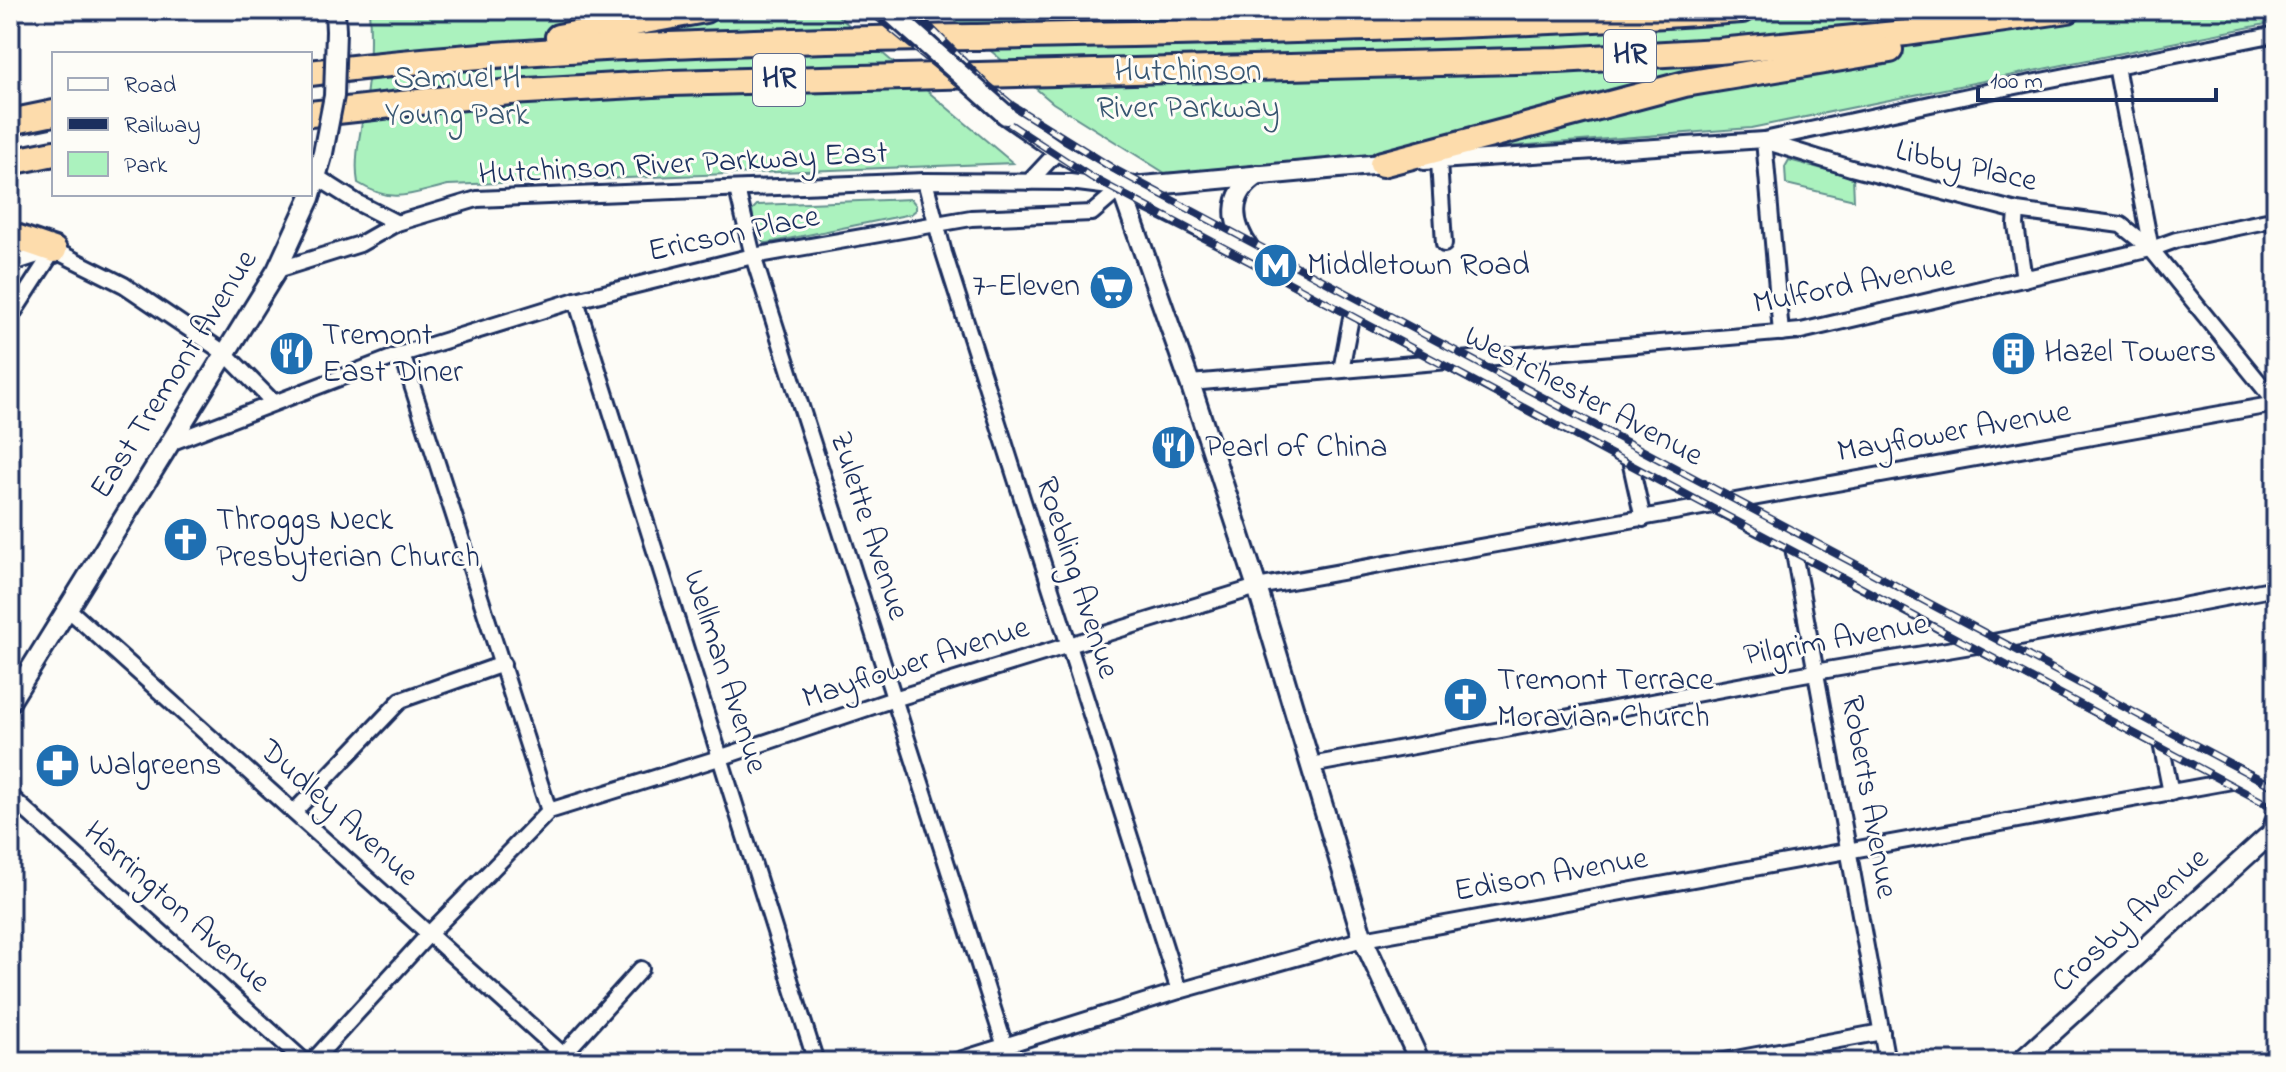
<svg xmlns="http://www.w3.org/2000/svg" width="2286" height="1072" font-family="'Indie Flower',sans-serif">
	<rect width="100%" height="100%" fill="#fdfcf7"/>
	<filter id="ink" filterUnits="userSpaceOnUse"><feTurbulence type="fractalNoise" baseFrequency=".0125" numOctaves="2"/><feDisplacementMap in="SourceGraphic" scale="16" xChannelSelector="R" yChannelSelector="G"/><feConvolveMatrix kernelMatrix="1 2 1 2 8 2 1 2 1" color-interpolation-filters="sRGB"/></filter>
	<g filter="url(#ink)">
		<!-- green -->
		<g fill="#abf2be" stroke="#63908e" stroke-width="2">
			<path d="M 369,10 L 831,10 L 1013,163 L 448,185 C 410,194 394,205 358,183 C 353,155 363,125 366,97 C 370,68 371,39 369,10 Z"/>
			<polygon points="942,10 2276,10 2276,22 1751,128 1165,173 1053,103"/>
			<polygon points="1789,160 1853,177 1854,200 1786,184 1785,167"/>
			<path d="M 911,199 L 916,205 L 916,210 L 911,214 L 768,243 L 764,243 C 757,235 753,221 752,210 L 757,205 Z"/>
		</g>
		<g fill="none" stroke-linecap="round" stroke-linejoin="round">
			<defs>
				<g id="street">
					<polyline points="2116,66 2151,249 2276,403"/>
					<polyline points="1764,140 1781,333"/>
					<polyline points="1764,141 1851,168 2017,211 2121,225 2151,249"/>
					<polyline points="1439,161 1444,244"/>
					<polyline points="1424,162 1764,140 1986,92 2276,34"/>
					<polyline points="317,177 358,203 397,223"/>
					<polyline points="925,181 944,253 1179,991"/>
					<polyline points="1029,182 1058,151"/>
					<polyline points="737,189 753,256 1010,1062"/>
					<polyline points="2017,211 2016,225 2024,279"/>
					<polyline points="54,250 124,285 226,354 273,402"/>
					<polyline points="10,264 53,250"/>
					<polyline points="277,270 360,244 397,223 477,199 925,181 1070,182 1118,188"/>
					<polyline points="576,300 816,1062"/>
					<polyline points="10,318 54,250"/>
					<polyline points="402,354 549,811"/>
					<polyline points="1341,370 1353,307"/>
					<polyline points="1190,383 1801,331 2151,249 2176,240 2276,219"/>
					<polyline points="170,443 402,354 576,300 753,256 971,218 1092,213 1121,188"/>
					<polyline points="1629,456 1643,519"/>
					<polyline points="1792,542 1887,1062"/>
					<polyline points="67,608 571,1062"/>
					<polyline points="2160,738 2171,793"/>
					<polyline points="1311,765 1803,674 1983,644 2276,588"/>
					<polyline points="10,796 305,1062"/>
					<polyline points="294,812 401,700 503,664"/>
					<polyline points="563,1055 641,969"/>
					<polyline points="312,1062 429,934 549,811 722,757 894,699 1257,587 2276,404"/>
					<polyline points="953,1062 1179,991 1363,939 2243,779"/>
					<polyline points="1719,1062 1882,1032"/>
				</g>
				<g id="secondary">
					<polyline points="335,10 336,31"/>
					<polyline points="1006,115 1058,151 1121,188 1251,253 1717,503 2160,738 2276,796"/>
					<polyline points="1121,188 1190,383 1257,587 1363,939 1420,1062"/>
					<polyline points="1121,188 1382,164"/>
					<path d="M 1250,250 C 1231,223 1227,195 1258,175"/>
					<polyline points="10,702 277,270 310,198 323,153"/>
					<polyline points="2020,1062 2266,838 2271,834 2276,819"/>
				</g>
				<g id="highway">
					<polyline points="1276,10 1314,21"/>
					<polyline points="558,37 705,10"/>
					<path d="M 310,73 C 530,46 750,41 972,37 C 1228,32 1486,28 1742,10"/>
					<polyline points="310,114 510,92 671,83 1558,60 1719,51 1906,33 2068,10"/>
					<polyline points="10,122 54,113"/>
					<polyline points="10,162 54,153"/>
					<polyline points="1382,164 1685,84 1890,50"/>
					<polyline points="10,235 54,250"/>
				</g>
			</defs>
			<!-- street casing -->
			<use href="#street" stroke="#1b2f5e" stroke-width="20"/>
			<!-- secondary casing -->
			<use href="#secondary" stroke="#1b2f5e" stroke-width="24"/>
			<!-- highway casing -->
			<use href="#highway" stroke="#1b2f5e" stroke-width="30"/>
			<!-- street -->
			<use href="#street" stroke="#fdfcf7" stroke-width="14"/>
			<!-- secondary -->
			<use href="#secondary" stroke="#fdfcf7" stroke-width="18"/>
			<!-- highway -->
			<use href="#highway" stroke="#fddcac" stroke-width="24"/>
			<defs>
				<g id="rail">
					<polyline points="869,10 999,117 1091,177 2276,809"/>
					<polyline points="913,10 984,82 1013,106 1114,169 2276,788"/>
				</g>
			</defs>
			<!-- rail casing -->
			<use href="#rail" stroke="#1b2f5e" stroke-width="8"/>
			<!-- rail -->
			<use href="#rail" stroke="#fdfcf7" stroke-width="5" stroke-dasharray="15" stroke-linecap="butt"/>
			<defs>
				<g id="secondary-bridge">
					<polyline points="888,10 1006,115"/>
					<polyline points="323,153 334,96 336,31"/>
				</g>
			</defs>
			<!-- secondary-bridge casing -->
			<use href="#secondary-bridge" stroke="#1b2f5e" stroke-width="24" stroke-linecap="butt"/>
			<!-- secondary-bridge -->
			<use href="#secondary-bridge" stroke="#fdfcf7" stroke-width="18"/>
		</g>
	</g>
	<!-- icons -->
	<defs>
		<symbol id="metro-disc" viewBox="-11 -11 22 22"><circle r="9.5" fill="#1f6fb2" stroke="#fdfcf7"/><path d="M-5.5 5V-5H-3L0 0L3-5H5.5V5H3V-.5L0 4L-3-.5V5Z" fill="#fff"/></symbol>
		<symbol id="supermarket-disc" viewBox="-11 -11 22 22"><circle r="9.5" fill="#1f6fb2" stroke="#fdfcf7"/><path d="M-6-5.5h2.5l.6 2H6L4.5 2H-2.5L-4.4-4H-6ZM-1.5 3.2a1.3 1.3 0 1 0 .1 0ZM3 3.2a1.3 1.3 0 1 0 .1 0Z" fill="#fff"/></symbol>
		<symbol id="building-disc" viewBox="-11 -11 22 22"><circle r="9.5" fill="#1f6fb2" stroke="#fdfcf7"/><path d="M-4-6H4V6H1V3H-1V6H-4ZM-2.5-4.3h1.7v1.8h-1.7ZM.8-4.3h1.7v1.8H.8ZM-2.5-1h1.7V.8h-1.7ZM.8-1h1.7V.8H.8Z" fill="#fff"/></symbol>
		<symbol id="restaurant-disc" viewBox="-11 -11 22 22"><circle r="9.5" fill="#1f6fb2" stroke="#fdfcf7"/><path d="M-5-6h1v4h1v-4h1v4h1v-4h1v5L-1.5 .5V6h-2V.5L-5-1ZM5-6V6H3V1.5H1.5Q1.5-4 5-6Z" fill="#fff"/></symbol>
		<symbol id="church-disc" viewBox="-11 -11 22 22"><circle r="9.5" fill="#1f6fb2" stroke="#fdfcf7"/><path d="M-1.2-6h2.4v3.5h3.3v2.4h-3.3V6h-2.4V-.1h-3.3v-2.4h3.3Z" fill="#fff"/></symbol>
		<symbol id="pharmacy-disc" viewBox="-11 -11 22 22"><circle r="9.5" fill="#1f6fb2" stroke="#fdfcf7"/><path d="M-2-6h4v4h4v4h-4v4h-4v-4h-4v-4h4Z" fill="#fff"/></symbol>
	</defs>
	<g fill-rule="evenodd">
		<use href="#metro-disc" x="1250" y="240" width="51" height="51"/>
		<use href="#supermarket-disc" x="1086" y="262" width="51" height="51"/>
		<use href="#building-disc" x="1988" y="328" width="51" height="51"/>
		<use href="#restaurant-disc" x="266" y="328" width="51" height="51"/>
		<use href="#restaurant-disc" x="1148" y="422" width="51" height="51"/>
		<use href="#church-disc" x="160" y="514" width="51" height="51"/>
		<use href="#church-disc" x="1440" y="674" width="51" height="51"/>
		<use href="#pharmacy-disc" x="32" y="740" width="51" height="51"/>
	</g>
	<g text-anchor="middle" dominant-baseline="central" stroke-width="6" stroke-linejoin="round" paint-order="stroke">
		<!-- shield labels -->
		<g fill="#fdfcf7" stroke="#5f6c8c" stroke-width="2">
			<rect x="1604" y="30" width="52" height="52" rx="6"/>
			<rect x="753" y="54" width="52" height="52" rx="6"/>
		</g>
		<g font-size="30" font-weight="bold" fill="#1b2f5e">
			<text x="1630" y="56">HR</text>
			<text x="779" y="80">HR</text>
		</g>
		<!-- park labels -->
		<g font-size="32" fill="#385671" stroke="#fdfcf7">
			<text x="1188" y="72">Hutchinson<tspan x="1188" dy="37">River Parkway</tspan></text>
			<text x="457" y="79">Samuel H<tspan x="457" dy="37">Young Park</tspan></text>
		</g>
		<!-- street labels -->
		<g font-size="32" fill="#1b2f5e" stroke="#fdfcf7">
			<text transform="translate(683 165) rotate(-3)">Hutchinson River Parkway East</text>
			<text transform="translate(1966 167) rotate(13)">Libby Place</text>
			<text transform="translate(734 235) rotate(-12)">Ericson Place</text>
			<text transform="translate(1854 286) rotate(-11)">Mulford Avenue</text>
			<text transform="translate(175 375) rotate(-58)">East Tremont Avenue</text>
			<text transform="translate(1583 397) rotate(28)">Westchester Avenue</text>
			<text transform="translate(1954 433) rotate(-10)">Mayflower Avenue</text>
			<text transform="translate(868 526) rotate(72)">Zulette Avenue</text>
			<text transform="translate(1076 578) rotate(72)">Roebling Avenue</text>
			<text transform="translate(1836 641) rotate(-10)">Pilgrim Avenue</text>
			<text transform="translate(916 664) rotate(-18)">Mayflower Avenue</text>
			<text transform="translate(724 672) rotate(72)">Wellman Avenue</text>
			<text transform="translate(1868 797) rotate(80)">Roberts Avenue</text>
			<text transform="translate(338 814) rotate(42)">Dudley Avenue</text>
			<text transform="translate(1551 876) rotate(-10)">Edison Avenue</text>
			<text transform="translate(176 908) rotate(42)">Harrington Avenue</text>
			<text transform="translate(2131 921) rotate(-42)">Crosby Avenue</text>
		</g>
		<!-- poi labels -->
		<g font-size="32" fill="#1b2f5e" stroke="#fdfcf7" text-anchor="start">
			<text x="1307" y="266">Middletown Road</text>
			<text x="1080" y="287" text-anchor="end">7-Eleven</text>
			<text x="322" y="336">Tremont<tspan x="322" dy="37">East Diner</tspan></text>
			<text x="2044" y="353">Hazel Towers</text>
			<text x="1205" y="448">Pearl of China</text>
			<text x="216" y="521">Throggs Neck<tspan x="216" dy="37">Presbyterian Church</tspan></text>
			<text x="1497" y="681">Tremont Terrace<tspan x="1497" dy="37">Moravian Church</tspan></text>
			<text x="89" y="766">Walgreens</text>
		</g>
	</g>
	<!-- margin -->
	<rect width="2286" height="1072" fill="none" stroke="#fdfcf7" stroke-width="40"/>
	<rect x="20" y="20" width="2246" height="1032" fill="none" stroke="#1b2f5e" stroke-width="3" filter="url(#ink)"/>
	<!-- legend -->
	<rect x="52" y="52" width="260" height="144" fill="#fdfcf7" stroke="#a3aaba" stroke-width="2"/>
	<rect x="68" y="78" width="40" height="12" fill="#fdfcf7" stroke="#a3aaba" stroke-width="2"/>
	<text x="124" y="92" font-size="24" fill="#1b2f5e">Road</text>
	<rect x="68" y="118" width="40" height="12" fill="#1b2f5e" stroke="#a3aaba" stroke-width="2"/>
	<text x="124" y="132" font-size="24" fill="#1b2f5e">Railway</text>
	<rect x="68" y="152" width="40" height="24" fill="#abf2be" stroke="#a3aaba" stroke-width="2"/>
	<text x="124" y="172" font-size="24" fill="#1b2f5e">Park</text>
	<!-- scale -->
	<path d="M1978 88v12h238v-12" fill="none" stroke="#1b2f5e" stroke-width="4"/>
	<text x="1990" y="88" font-size="24" fill="#1b2f5e" stroke="#fdfcf7" stroke-width="6" paint-order="stroke">100 m</text>
</svg>
